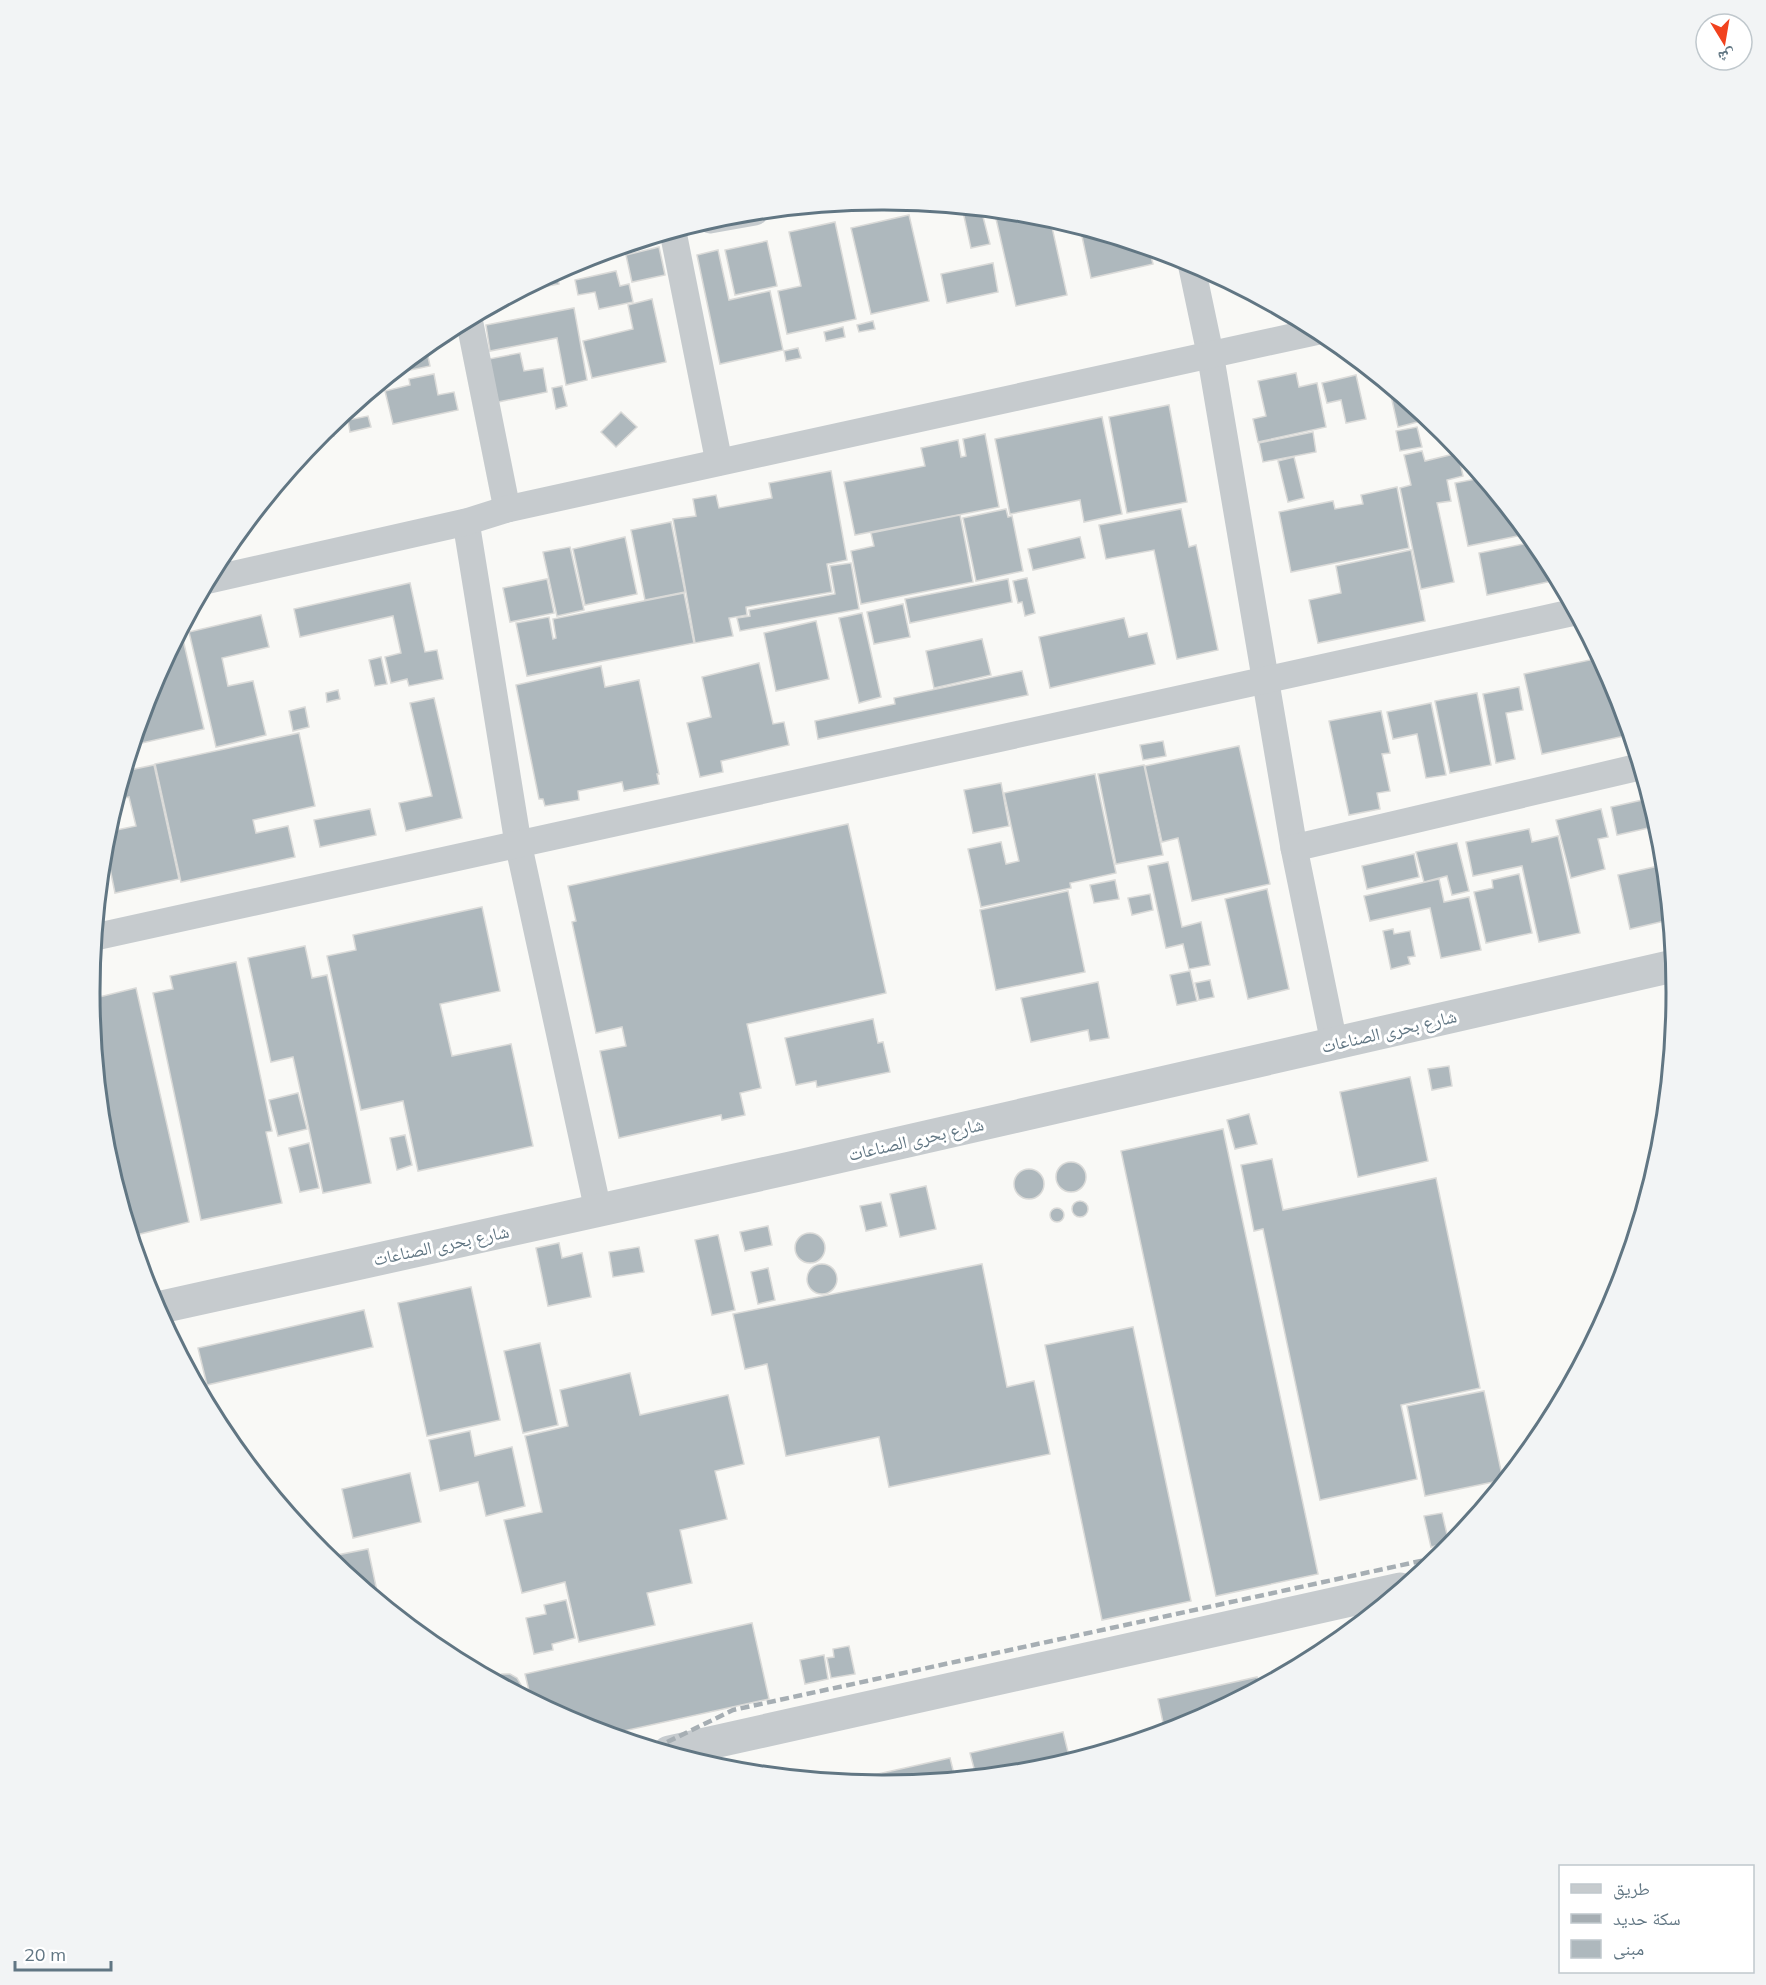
<svg xmlns="http://www.w3.org/2000/svg" width="1766" height="1985" font-family="Mulish,'Noto Naskh Arabic',sans-serif">
	<rect width="100%" height="100%" fill="#f9f9f6"/>
	<!-- building -->
	<g fill="#aeb8bd" stroke="#dadad8" stroke-width="1.5">
		<polygon points="962,207 981,209 990,244 971,248"/>
		<polygon points="994,210 1038,215 1050,218 1067,295 1016,306"/>
		<polygon points="909,215 929,301 871,314 851,228"/>
		<polygon points="835,222 856,319 787,334 778,291 801,286 789,232"/>
		<polygon points="1080,227 1149,249 1153,264 1091,278"/>
		<polygon points="767,241 777,286 735,295 725,250"/>
		<polygon points="659,247 665,275 632,282 626,255"/>
		<polygon points="718,250 729,300 770,291 783,350 720,364 697,255"/>
		<polygon points="993,263 998,292 947,303 941,274"/>
		<polygon points="616,271 620,286 629,284 633,302 599,309 595,292 578,295 575,280"/>
		<polygon points="556,272 559,284 522,291"/>
		<polygon points="652,299 666,362 592,378 583,341 633,329 628,305"/>
		<polygon points="574,308 587,380 566,385 557,338 490,351 486,325"/>
		<polygon points="873,321 875,329 859,332 857,325"/>
		<polygon points="843,327 845,337 826,341 824,332"/>
		<polygon points="447,331 449,342 426,347 430,366 396,373 397,378 384,381"/>
		<polygon points="798,348 801,358 786,361 784,351"/>
		<polygon points="520,353 524,371 543,368 547,392 498,402 489,359"/>
		<polygon points="1296,373 1299,387 1317,383 1326,427 1258,442 1253,419 1266,416 1258,381"/>
		<polygon points="434,374 438,395 454,392 458,410 393,424 385,391 410,385 409,379"/>
		<polygon points="1356,375 1366,419 1346,423 1341,400 1327,403 1322,383"/>
		<polygon points="562,386 567,406 556,409 552,388"/>
		<polygon points="1389,387 1429,419 1398,427"/>
		<polygon points="1169,405 1187,502 1127,513 1109,417"/>
		<polygon points="621,412 637,427 616,447 601,432"/>
		<polygon points="368,416 371,427 350,432 348,420"/>
		<polygon points="1102,417 1122,514 1084,522 1080,500 1010,514 995,439"/>
		<polygon points="331,424 334,436 318,440 318,437"/>
		<polygon points="1417,427 1422,447 1400,451 1396,431"/>
		<polygon points="1313,432 1316,452 1263,462 1259,443"/>
		<polygon points="985,434 999,507 855,535 844,482 925,466 921,448 958,440 961,457 966,456 963,439"/>
		<polygon points="1422,451 1425,461 1458,453 1463,476 1447,480 1451,501 1437,503 1454,582 1421,589 1400,488 1411,485 1404,455"/>
		<polygon points="1294,457 1304,498 1288,502 1278,461"/>
		<polygon points="831,471 847,560 827,564 832,592 746,607 747,615 729,618 733,636 695,643 673,519 696,516 693,499 716,495 719,508 772,498 769,483"/>
		<polygon points="1481,478 1527,534 1468,546 1455,483"/>
		<polygon points="1397,487 1409,548 1291,572 1279,512 1333,501 1335,509 1363,504 1361,495"/>
		<polygon points="1006,509 1008,517 1012,516 1023,571 976,581 963,518"/>
		<polygon points="1181,509 1189,547 1196,545 1218,650 1177,659 1154,550 1106,559 1099,525"/>
		<polygon points="960,515 973,582 861,604 851,551 874,546 871,533"/>
		<polygon points="671,522 685,592 645,600 631,530"/>
		<polygon points="625,537 637,594 585,605 573,549"/>
		<polygon points="1080,537 1085,558 1033,570 1028,549"/>
		<polygon points="1534,542 1543,552 1557,580 1487,595 1479,553"/>
		<polygon points="570,547 584,610 557,616 543,552"/>
		<polygon points="1411,550 1425,621 1318,643 1309,600 1341,593 1336,566"/>
		<polygon points="851,563 859,609 740,631 737,618 750,616 749,610 835,594 830,566"/>
		<polygon points="1027,578 1035,613 1025,616 1022,602 1018,603 1013,581"/>
		<polygon points="547,579 554,613 510,622 503,588"/>
		<polygon points="1008,579 1012,602 910,623 905,599"/>
		<polygon points="410,583 425,652 437,650 443,679 409,686 407,679 391,683 385,657 401,653 393,616 300,637 294,609"/>
		<polygon points="684,593 694,643 527,676 516,623 549,617 553,639 556,638 553,619"/>
		<polygon points="903,604 910,637 874,644 867,612"/>
		<polygon points="862,613 881,697 859,703 839,618"/>
		<polygon points="261,615 269,647 222,658 228,686 253,681 266,735 216,747 189,632"/>
		<polygon points="1124,618 1129,637 1147,633 1155,664 1050,688 1039,637"/>
		<polygon points="816,621 829,679 776,691 764,633"/>
		<polygon points="181,631 204,729 133,745 151,689"/>
		<polygon points="982,639 991,675 934,688 926,651"/>
		<polygon points="381,657 387,684 375,686 369,660"/>
		<polygon points="1599,658 1616,689 1629,735 1542,754 1524,674"/>
		<polygon points="759,663 773,724 784,722 789,745 721,761 723,772 700,777 687,723 711,717 702,677"/>
		<polygon points="601,666 605,687 639,680 659,774 657,774 659,784 624,791 622,782 578,791 579,800 545,806 543,799 539,799 516,685"/>
		<polygon points="1022,671 1028,695 818,739 815,721 895,704 894,698"/>
		<polygon points="1519,687 1523,710 1506,713 1515,759 1496,763 1483,694"/>
		<polygon points="338,690 340,699 327,702 326,693"/>
		<polygon points="1477,693 1491,765 1450,773 1435,701"/>
		<polygon points="434,698 462,818 406,831 399,803 432,796 410,703"/>
		<polygon points="1431,703 1446,775 1426,778 1417,734 1393,739 1387,712"/>
		<polygon points="305,707 309,727 293,731 289,711"/>
		<polygon points="1381,711 1390,753 1382,754 1390,791 1377,793 1380,809 1349,815 1329,721"/>
		<polygon points="299,733 315,806 253,820 256,833 288,826 295,857 181,882 155,764"/>
		<polygon points="1163,741 1166,756 1143,760 1140,745"/>
		<polygon points="1239,746 1270,884 1192,901 1178,838 1162,842 1145,766"/>
		<polygon points="154,765 179,879 115,893 105,844 105,837 107,832 136,826 129,797 117,800 125,771"/>
		<polygon points="1144,765 1163,855 1116,864 1098,774"/>
		<polygon points="1095,774 1116,873 1070,883 1071,888 981,907 968,849 1001,842 1006,864 1019,861 1004,793"/>
		<polygon points="1001,783 1009,826 973,833 964,790"/>
		<polygon points="1647,799 1653,827 1617,835 1611,807"/>
		<polygon points="370,809 376,835 320,847 314,820"/>
		<polygon points="1601,809 1608,837 1598,839 1605,869 1571,878 1556,820"/>
		<polygon points="848,824 886,993 747,1024 761,1088 740,1093 745,1115 722,1120 721,1115 619,1138 600,1051 626,1046 622,1027 596,1033 572,922 576,921 568,886"/>
		<polygon points="1529,829 1532,842 1558,836 1580,933 1539,942 1522,866 1473,876 1466,842"/>
		<polygon points="1457,843 1469,891 1452,895 1447,876 1424,882 1416,852"/>
		<polygon points="1414,854 1419,877 1367,889 1362,866"/>
		<polygon points="1168,862 1182,927 1201,922 1210,965 1189,969 1183,944 1166,948 1148,866"/>
		<polygon points="1663,865 1669,920 1630,929 1618,875"/>
		<polygon points="1519,874 1532,933 1486,943 1474,892 1493,888 1492,880"/>
		<polygon points="1439,879 1444,902 1469,897 1481,950 1441,958 1430,908 1370,921 1364,896"/>
		<polygon points="1115,880 1119,899 1094,903 1090,885"/>
		<polygon points="1267,889 1289,989 1248,999 1225,899"/>
		<polygon points="1068,891 1085,972 996,990 980,910"/>
		<polygon points="1150,894 1153,910 1132,915 1128,898"/>
		<polygon points="482,907 500,991 440,1004 452,1056 511,1044 533,1146 418,1171 403,1101 361,1110 327,956 356,950 353,935"/>
		<polygon points="1393,929 1394,934 1410,931 1415,956 1408,957 1410,964 1391,969 1383,931"/>
		<polygon points="305,946 312,978 327,975 371,1183 323,1193 293,1057 271,1062 248,958"/>
		<polygon points="236,962 272,1131 266,1132 282,1203 201,1220 153,993 173,989 170,976"/>
		<polygon points="1190,971 1197,1001 1177,1005 1170,975"/>
		<polygon points="1210,980 1214,997 1199,1000 1195,983"/>
		<polygon points="1098,982 1109,1038 1090,1041 1088,1030 1031,1042 1021,998"/>
		<polygon points="136,988 189,1222 132,1236 105,1147 91,999"/>
		<polygon points="873,1019 878,1043 883,1042 890,1072 817,1087 816,1081 796,1085 785,1038"/>
		<polygon points="1449,1066 1452,1086 1432,1090 1428,1069"/>
		<polygon points="1410,1077 1428,1161 1358,1177 1340,1092"/>
		<polygon points="298,1093 307,1129 278,1136 269,1100"/>
		<polygon points="1249,1114 1257,1144 1235,1149 1227,1120"/>
		<polygon points="1223,1129 1318,1574 1216,1596 1121,1151"/>
		<polygon points="405,1135 412,1165 397,1170 390,1138"/>
		<polygon points="309,1143 319,1188 300,1192 289,1148"/>
		<polygon points="1272,1159 1283,1210 1436,1178 1480,1388 1401,1405 1417,1479 1320,1500 1263,1229 1254,1231 1241,1165"/>
		<circle cx="1071" cy="1177" r="15"/>
		<circle cx="1029" cy="1184" r="15"/>
		<polygon points="926,1186 936,1229 900,1237 890,1194"/>
		<circle cx="1080" cy="1209" r="8"/>
		<polygon points="881,1202 887,1226 866,1231 860,1206"/>
		<circle cx="1057" cy="1215" r="7"/>
		<polygon points="768,1226 772,1245 745,1251 740,1232"/>
		<circle cx="810" cy="1248" r="15"/>
		<polygon points="718,1235 735,1310 712,1315 695,1240"/>
		<polygon points="559,1243 562,1258 582,1253 591,1297 548,1306 536,1248"/>
		<polygon points="639,1247 644,1272 613,1277 609,1252"/>
		<polygon points="982,1264 1007,1387 1034,1381 1050,1454 889,1487 879,1437 786,1456 767,1364 745,1369 733,1314"/>
		<circle cx="822" cy="1279" r="15"/>
		<polygon points="768,1268 775,1300 758,1304 751,1272"/>
		<polygon points="471,1287 500,1420 427,1436 398,1303"/>
		<polygon points="364,1310 373,1347 207,1385 198,1348"/>
		<polygon points="1133,1327 1191,1601 1102,1620 1045,1345"/>
		<polygon points="540,1343 558,1425 523,1433 504,1351"/>
		<polygon points="630,1373 640,1415 728,1395 744,1464 715,1471 727,1519 680,1530 692,1583 647,1593 655,1625 579,1642 565,1582 522,1593 504,1520 542,1512 525,1436 568,1426 560,1390"/>
		<polygon points="1484,1391 1503,1480 1425,1496 1407,1406"/>
		<polygon points="470,1431 475,1456 512,1447 525,1506 486,1516 478,1482 440,1491 429,1440"/>
		<polygon points="410,1473 421,1522 353,1538 342,1489"/>
		<polygon points="1442,1513 1449,1543 1431,1547 1424,1516"/>
		<polygon points="368,1549 377,1591 370,1593 327,1557"/>
		<polygon points="566,1600 575,1638 552,1644 553,1650 534,1654 526,1618 546,1614 544,1605"/>
		<polygon points="752,1623 769,1699 610,1734 579,1725 531,1699 525,1674"/>
		<polygon points="849,1646 855,1674 831,1678 827,1658 834,1657 833,1649"/>
		<polygon points="824,1655 828,1679 805,1684 800,1660"/>
		<polygon points="502,1674 510,1674 517,1678 521,1685 521,1694 494,1679"/>
		<polygon points="1257,1677 1259,1686 1186,1725 1165,1732 1158,1699"/>
		<polygon points="1063,1732 1070,1760 1037,1770 976,1776 970,1753"/>
		<polygon points="950,1758 955,1778 875,1785 873,1775"/>
	</g>
	<g fill="none" stroke-linecap="round" stroke-linejoin="round">
		<!-- minor -->
		<g stroke="#c6cbce" stroke-width="27">
			<polyline points="710,220 755,212"/>
			<polyline points="673,232 719,462"/>
			<polyline points="1191,263 1210,353 1294,848 1334,1043"/>
			<polyline points="469,319 507,509"/>
			<polyline points="466,522 518,843 598,1210"/>
			<polyline points="209,580 466,522 507,509 1319,331"/>
			<polyline points="1294,848 1639,767"/>
			<polyline points="95,937 1575,612"/>
		</g>
		<!-- tertiary -->
		<g stroke="#c6cbce" stroke-width="33">
			<polyline points="157,1308 790,1168 1673,966"/>
			<polyline points="669,1752 1400,1589"/>
		</g>
		<!-- rail -->
		<polyline stroke="#a6aeb3" stroke-width="4.5" stroke-dasharray="9 4.5" stroke-linecap="butt" points="655,1748 733,1710 1439,1557"/>
	</g>
	<g text-anchor="middle" dominant-baseline="central" stroke-width="6" stroke-linejoin="round" paint-order="stroke">
		<!-- street labels -->
		<g font-size="18" fill="#617683" stroke="#fff">
			<text transform="translate(1389 1031) rotate(-13)">شارع بحرى الصناعات</text>
			<text transform="translate(916 1139) rotate(-13)">شارع بحرى الصناعات</text>
			<text transform="translate(441 1245) rotate(-12)">شارع بحرى الصناعات</text>
		</g>
	</g>
	<!-- crop -->
	<path d="M0 0H1766V1985H0ZM882 210H884A782 782 0 0 1 1666 992V993A782 782 0 0 1 884 1775H882A782 782 0 0 1 100 993V992A782 782 0 0 1 882 210Z" fill="#f2f4f5" fill-rule="evenodd"/>
	<path fill="none" stroke="#617683" stroke-width="3" d="M882 210H884A782 782 0 0 1 1666 992V993A782 782 0 0 1 884 1775H882A782 782 0 0 1 100 993V992A782 782 0 0 1 882 210Z"/>
	<!-- legend -->
	<rect x="1559" y="1865" width="195" height="108" fill="#ffffff" stroke="#c0c8cd" stroke-width="1.5"/>
	<rect x="1571" y="1884" width="30" height="9" fill="#c6cbce" stroke="#c0c8cd" stroke-width="1.5"/>
	<text x="1613" y="1895" font-size="18" fill="#617683">طريق</text>
	<rect x="1571" y="1914" width="30" height="9" fill="#a6aeb3" stroke="#c0c8cd" stroke-width="1.5"/>
	<text x="1613" y="1925" font-size="18" fill="#617683">سكة حديد</text>
	<rect x="1571" y="1940" width="30" height="18" fill="#aeb8bd" stroke="#c0c8cd" stroke-width="1.5"/>
	<text x="1613" y="1955" font-size="18" fill="#617683">مبنى</text>
	<!-- north arrow -->
	<g transform="translate(1724 42) rotate(169)"><circle r="28" fill="#ffffff" stroke="#c0c8cd" stroke-width="1.5"/>
	<path d="M0-4.5L10 22L0 15L-10 22Z" fill="#f1421e"/>
	<text y="-9" font-size="16" font-weight="bold" text-anchor="middle" fill="#617683">ش</text>
	</g>
	<!-- scale -->
	<path d="M15 1961v9h96v-9" fill="none" stroke="#617683" stroke-width="3"/>
	<text x="24" y="1961" font-size="18" fill="#617683" stroke="#ffffff" stroke-width="4.5" paint-order="stroke">20 m</text>
</svg>
